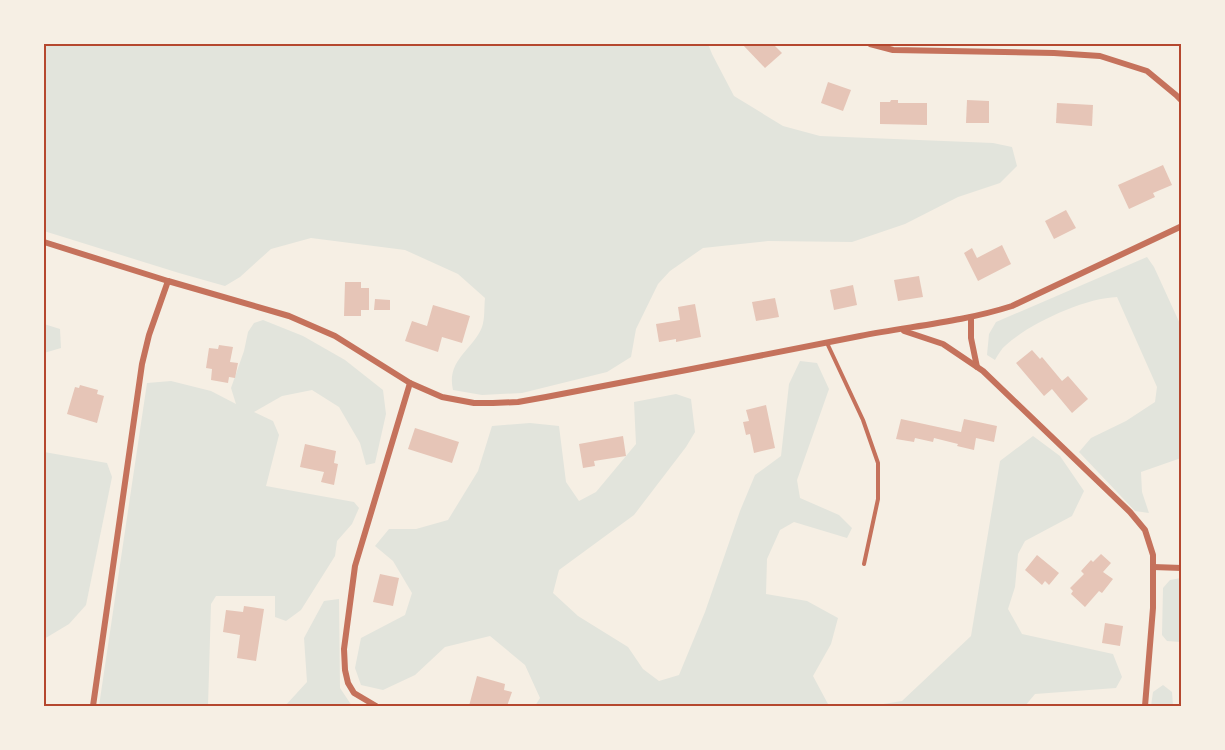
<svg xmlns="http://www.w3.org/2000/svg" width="1225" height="750" font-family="'Asap Condensed',sans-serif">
	<rect width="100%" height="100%" fill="#f6efe4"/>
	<!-- green -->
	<g fill="#e2e4dc">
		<path d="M 44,44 L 708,44 L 712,54 L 734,96 L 783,126 L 820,136 L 993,143 L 1012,147 L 1017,166 L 1000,183 L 958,197 L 905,224 L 852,242 L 768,241 L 703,248 L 670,271 L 658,284 L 636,329 L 631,357 L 607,372 L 522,393 L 482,395 L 453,390 C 446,360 473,350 482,327 C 485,319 484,307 485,298 L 458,274 L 405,250 L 311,238 L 271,249 L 240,277 L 225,286 L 179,273 L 44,231 Z"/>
		<path d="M 1147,257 L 1154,267 L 1181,326 L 1181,458 L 1141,472 L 1142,492 L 1149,513 L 1135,511 L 1079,452 L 1091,438 L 1126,421 L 1155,402 L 1157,387 L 1117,297 C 1085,298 1030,323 1006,345 C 1001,349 998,355 995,360 L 987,355 L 989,334 L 996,322 Z"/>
		<polygon points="263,320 303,336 345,360 383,390 386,414 375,463 366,465 360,443 339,407 312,390 282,396 254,412 273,421 279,435 266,486 354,502 359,508 352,524 337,541 335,556 301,610 286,621 275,617 275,596 216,596 211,604 208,706 99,706 147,383 171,381 211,391 236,404 231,388 244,351 248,332 254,323"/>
		<polygon points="44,324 60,329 61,348 44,353"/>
		<polygon points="800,361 817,363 829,389 797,480 800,498 839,515 852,528 847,538 794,522 780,530 767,559 766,594 807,601 838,618 831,644 813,676 828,704 840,706 535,706 540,698 525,665 490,636 445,647 415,675 383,690 361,685 355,668 361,638 405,615 412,593 393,561 375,546 389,529 416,529 448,520 478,471 492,426 530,423 559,426 566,482 579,501 596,492 636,444 634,402 676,394 691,399 695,432 686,447 634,515 559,570 553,593 578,616 628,647 643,669 659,681 679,675 705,612 740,511 755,475 781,456 789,384"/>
		<polygon points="1033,436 1060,456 1084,491 1072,516 1025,541 1018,554 1015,587 1008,609 1022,634 1113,654 1122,677 1116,688 1035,694 1025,706 871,706 902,701 971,636 1000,461"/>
		<polygon points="44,452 107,463 112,477 86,605 69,624 44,639"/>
		<polygon points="1181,578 1181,642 1167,641 1162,635 1163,588 1170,580"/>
		<polygon points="339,599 340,688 352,706 285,706 307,682 304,638 324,601"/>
		<polygon points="1163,685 1172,692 1173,706 1151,706 1153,692"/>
	</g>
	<!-- building -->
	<g fill="#e6c5b7">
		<polygon points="742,44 773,44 782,53 765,68"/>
		<polygon points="828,82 851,90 843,111 821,103"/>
		<polygon points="891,100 898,100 898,103 927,103 927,125 880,124 880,102 890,102"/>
		<polygon points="967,100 989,101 989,123 966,123"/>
		<polygon points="1057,103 1093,105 1092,126 1056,123"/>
		<polygon points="1163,165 1172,185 1153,193 1155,197 1129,209 1118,185"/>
		<polygon points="1066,210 1076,228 1054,239 1045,221"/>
		<polygon points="1002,245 1011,264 978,281 964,253 972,248 977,258"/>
		<polygon points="919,276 923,297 898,301 894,280"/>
		<polygon points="345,282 361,282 361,288 369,288 369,310 361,310 361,316 344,316"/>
		<polygon points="853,285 857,305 834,310 830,290"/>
		<polygon points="775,298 779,317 756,321 752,302"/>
		<polygon points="375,299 390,300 390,310 374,310"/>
		<polygon points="695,304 701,337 676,342 676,339 659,342 656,324 680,320 678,307"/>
		<polygon points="433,305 470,316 462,343 442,337 438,352 405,341 412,321 427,326"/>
		<polygon points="219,345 233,347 230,362 238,363 235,378 229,377 228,383 211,380 212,369 206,368 209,348 218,349"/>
		<polygon points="1032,350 1040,359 1042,357 1062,381 1068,376 1088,399 1072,413 1052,389 1044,396 1016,363"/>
		<polygon points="80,385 98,390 97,394 104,396 97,423 67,414 75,387 79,388"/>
		<polygon points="766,405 775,448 754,453 750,434 746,435 743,422 749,421 746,410"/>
		<polygon points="901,419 961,432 964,419 997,426 994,442 976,438 974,450 957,446 958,444 934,438 933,442 915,438 914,442 896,439"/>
		<polygon points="415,428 459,442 452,463 408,449"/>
		<polygon points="623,436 626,456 594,461 595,466 583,468 579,444"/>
		<polygon points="305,444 336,451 334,463 338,464 334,485 321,482 324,472 300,467"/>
		<polygon points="1101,554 1111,563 1103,572 1113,579 1102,593 1099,591 1085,607 1071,594 1073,591 1070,588 1084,574 1081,571 1091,560 1093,562"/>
		<polygon points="1037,555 1059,573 1049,585 1045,581 1042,585 1025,570"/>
		<polygon points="380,574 399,578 393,606 373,602"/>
		<polygon points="244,606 264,609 256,661 237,658 240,635 223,632 226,610 243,612"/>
		<polygon points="1105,623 1123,626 1120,646 1102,643"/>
		<polygon points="477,676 505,684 504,690 512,692 507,706 469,706"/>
	</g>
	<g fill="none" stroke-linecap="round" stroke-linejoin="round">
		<!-- service -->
		<polyline stroke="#c5725c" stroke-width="4" points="827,343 863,420 878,463 878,499 864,564"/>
		<!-- minor -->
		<g stroke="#c5725c" stroke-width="6">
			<polyline points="870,44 893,50 1054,53 1100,56 1147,71 1176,95 1182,101"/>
			<path d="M 44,242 L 168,281 L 289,316 L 335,336 L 410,383 L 442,397 L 474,403 L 493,403 L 518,402 L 546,397 C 651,377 755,357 860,336 C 911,326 962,322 1012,306 L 1182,226"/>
			<polyline points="971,317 971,338 977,367"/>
			<polyline points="904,331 943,344 983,371 1130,512 1145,530 1153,555 1153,608 1145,706"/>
			<polyline points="1153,567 1182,568"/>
			<polyline points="93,706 142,364 149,335 168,281"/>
			<polyline points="376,706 354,693 348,683 345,670 344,649 355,566 410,383"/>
		</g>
	</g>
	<!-- border -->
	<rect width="1225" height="750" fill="none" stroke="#f6efe4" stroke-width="90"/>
	<rect x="45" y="45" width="1135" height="660" fill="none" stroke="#b5482f" stroke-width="2"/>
</svg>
